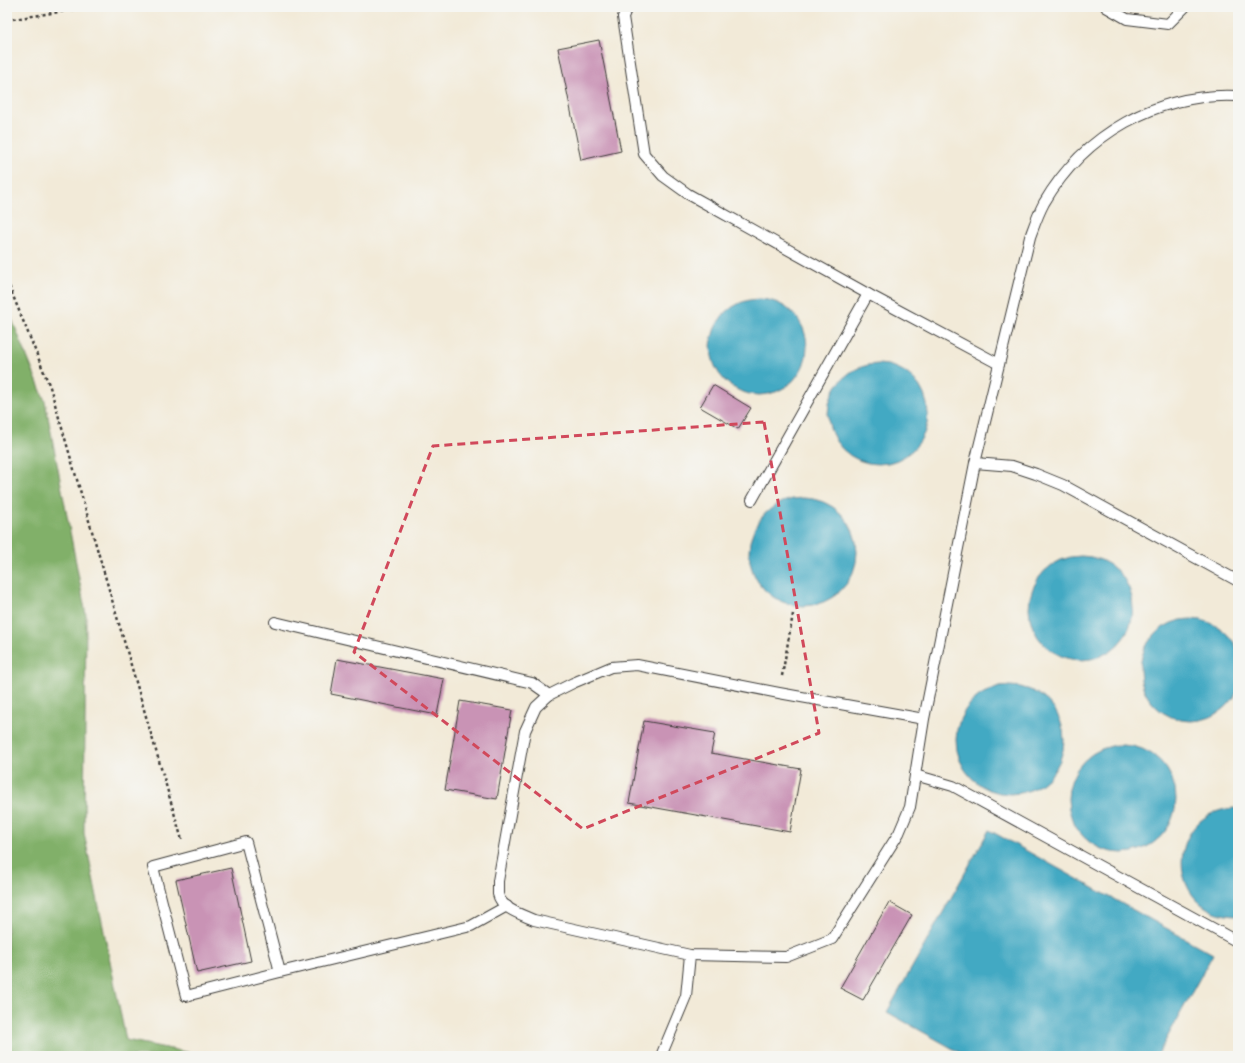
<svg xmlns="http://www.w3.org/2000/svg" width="1245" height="1063" font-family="'EB Garamond',serif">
	<rect width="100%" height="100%" fill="#f6f6f2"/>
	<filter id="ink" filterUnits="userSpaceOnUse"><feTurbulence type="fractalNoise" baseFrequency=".025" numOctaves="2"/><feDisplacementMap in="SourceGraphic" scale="8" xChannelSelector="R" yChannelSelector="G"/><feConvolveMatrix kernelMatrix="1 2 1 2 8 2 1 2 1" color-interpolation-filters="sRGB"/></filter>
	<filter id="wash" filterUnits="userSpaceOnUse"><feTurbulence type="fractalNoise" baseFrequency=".012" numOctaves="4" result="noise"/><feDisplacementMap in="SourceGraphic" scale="16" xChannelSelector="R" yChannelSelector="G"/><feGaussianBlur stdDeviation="0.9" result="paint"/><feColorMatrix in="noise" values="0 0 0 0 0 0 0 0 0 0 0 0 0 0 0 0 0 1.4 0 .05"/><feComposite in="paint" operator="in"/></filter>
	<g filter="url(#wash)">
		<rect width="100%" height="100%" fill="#f2ead8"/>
		<!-- forest -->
		<polygon fill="#81b069" stroke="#4e6642" points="7,307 45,401 86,615 84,833 126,1040 206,1056 7,1056"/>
		<!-- water -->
		<g fill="#43a9c3" stroke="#306270">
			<circle cx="759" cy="347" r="48"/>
			<circle cx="878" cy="414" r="50"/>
			<circle cx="803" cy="552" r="54"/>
			<circle cx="1081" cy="608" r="52"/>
			<circle cx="1191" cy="670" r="51"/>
			<circle cx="1010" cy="740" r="54"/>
			<circle cx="1122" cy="799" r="54"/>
			<path d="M 1238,808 L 1238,916 C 1163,916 1164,808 1238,808 Z"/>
			<polygon points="989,830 1213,954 1157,1056 966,1056 887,1012"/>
		</g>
		<g id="blocks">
			<!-- building -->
			<g fill="#c993b5">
				<polygon points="599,40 621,151 581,160 558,48"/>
				<polygon points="713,385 751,408 738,429 700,407"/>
				<polygon points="337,659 444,679 437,715 331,694"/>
				<polygon points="460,701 512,710 497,799 445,790"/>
				<polygon points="644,721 715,733 711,753 801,769 790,832 629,803"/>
				<polygon points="231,868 251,961 197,973 176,880"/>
				<polygon points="889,902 912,915 863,1000 840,988"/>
			</g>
		</g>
	</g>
	<g filter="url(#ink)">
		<use href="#blocks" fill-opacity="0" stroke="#3c3b38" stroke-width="1"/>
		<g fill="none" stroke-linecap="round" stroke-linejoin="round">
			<defs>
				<g id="service">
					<polyline points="627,7 623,17 644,154 663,176 688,194 868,294 999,364"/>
					<polyline points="1106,7 1127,19 1168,24 1185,7"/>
					<polyline points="975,463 1012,466 1036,474 1063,485 1238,581"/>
					<polyline points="752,500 868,294"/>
					<polyline points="275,622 532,683 549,695"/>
					<path d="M 924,719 L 779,693 L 637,665 L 611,667 L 573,683 L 549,695 L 536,707 L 525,731 L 498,881 C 498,885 498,890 498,894 C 501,909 523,915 534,920 L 690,955 L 786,957 L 832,939 L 899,833 L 910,807 L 924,719 L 975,463 L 1030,237 C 1034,226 1038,214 1044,203 C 1084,134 1158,92 1238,96"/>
					<polyline points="915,775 953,786 1238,942"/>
					<polyline points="280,972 246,842 153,867 186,996 280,972 471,926 507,906"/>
					<polyline points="661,1056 686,996 690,955"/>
				</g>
			</defs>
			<!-- service casing -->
			<use href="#service" stroke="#3c3b38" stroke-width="12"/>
			<!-- path -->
			<g stroke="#3c3b38" stroke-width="2.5" stroke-dasharray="3 3" stroke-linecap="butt">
				<polyline points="7,20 91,7"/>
				<polyline points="7,281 50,387 182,840"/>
				<polyline points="782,676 793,614"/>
			</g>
			<!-- service -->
			<use href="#service" stroke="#fff" stroke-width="10"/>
		</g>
	</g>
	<!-- marked area -->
	<path fill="none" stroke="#d1495b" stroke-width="3" stroke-dasharray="8 5" stroke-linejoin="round" d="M 764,422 L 819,733 L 583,829 L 354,652 L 433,446 Z"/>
	<!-- margin -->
	<rect width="1245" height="1063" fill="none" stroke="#f6f6f2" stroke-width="24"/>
</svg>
